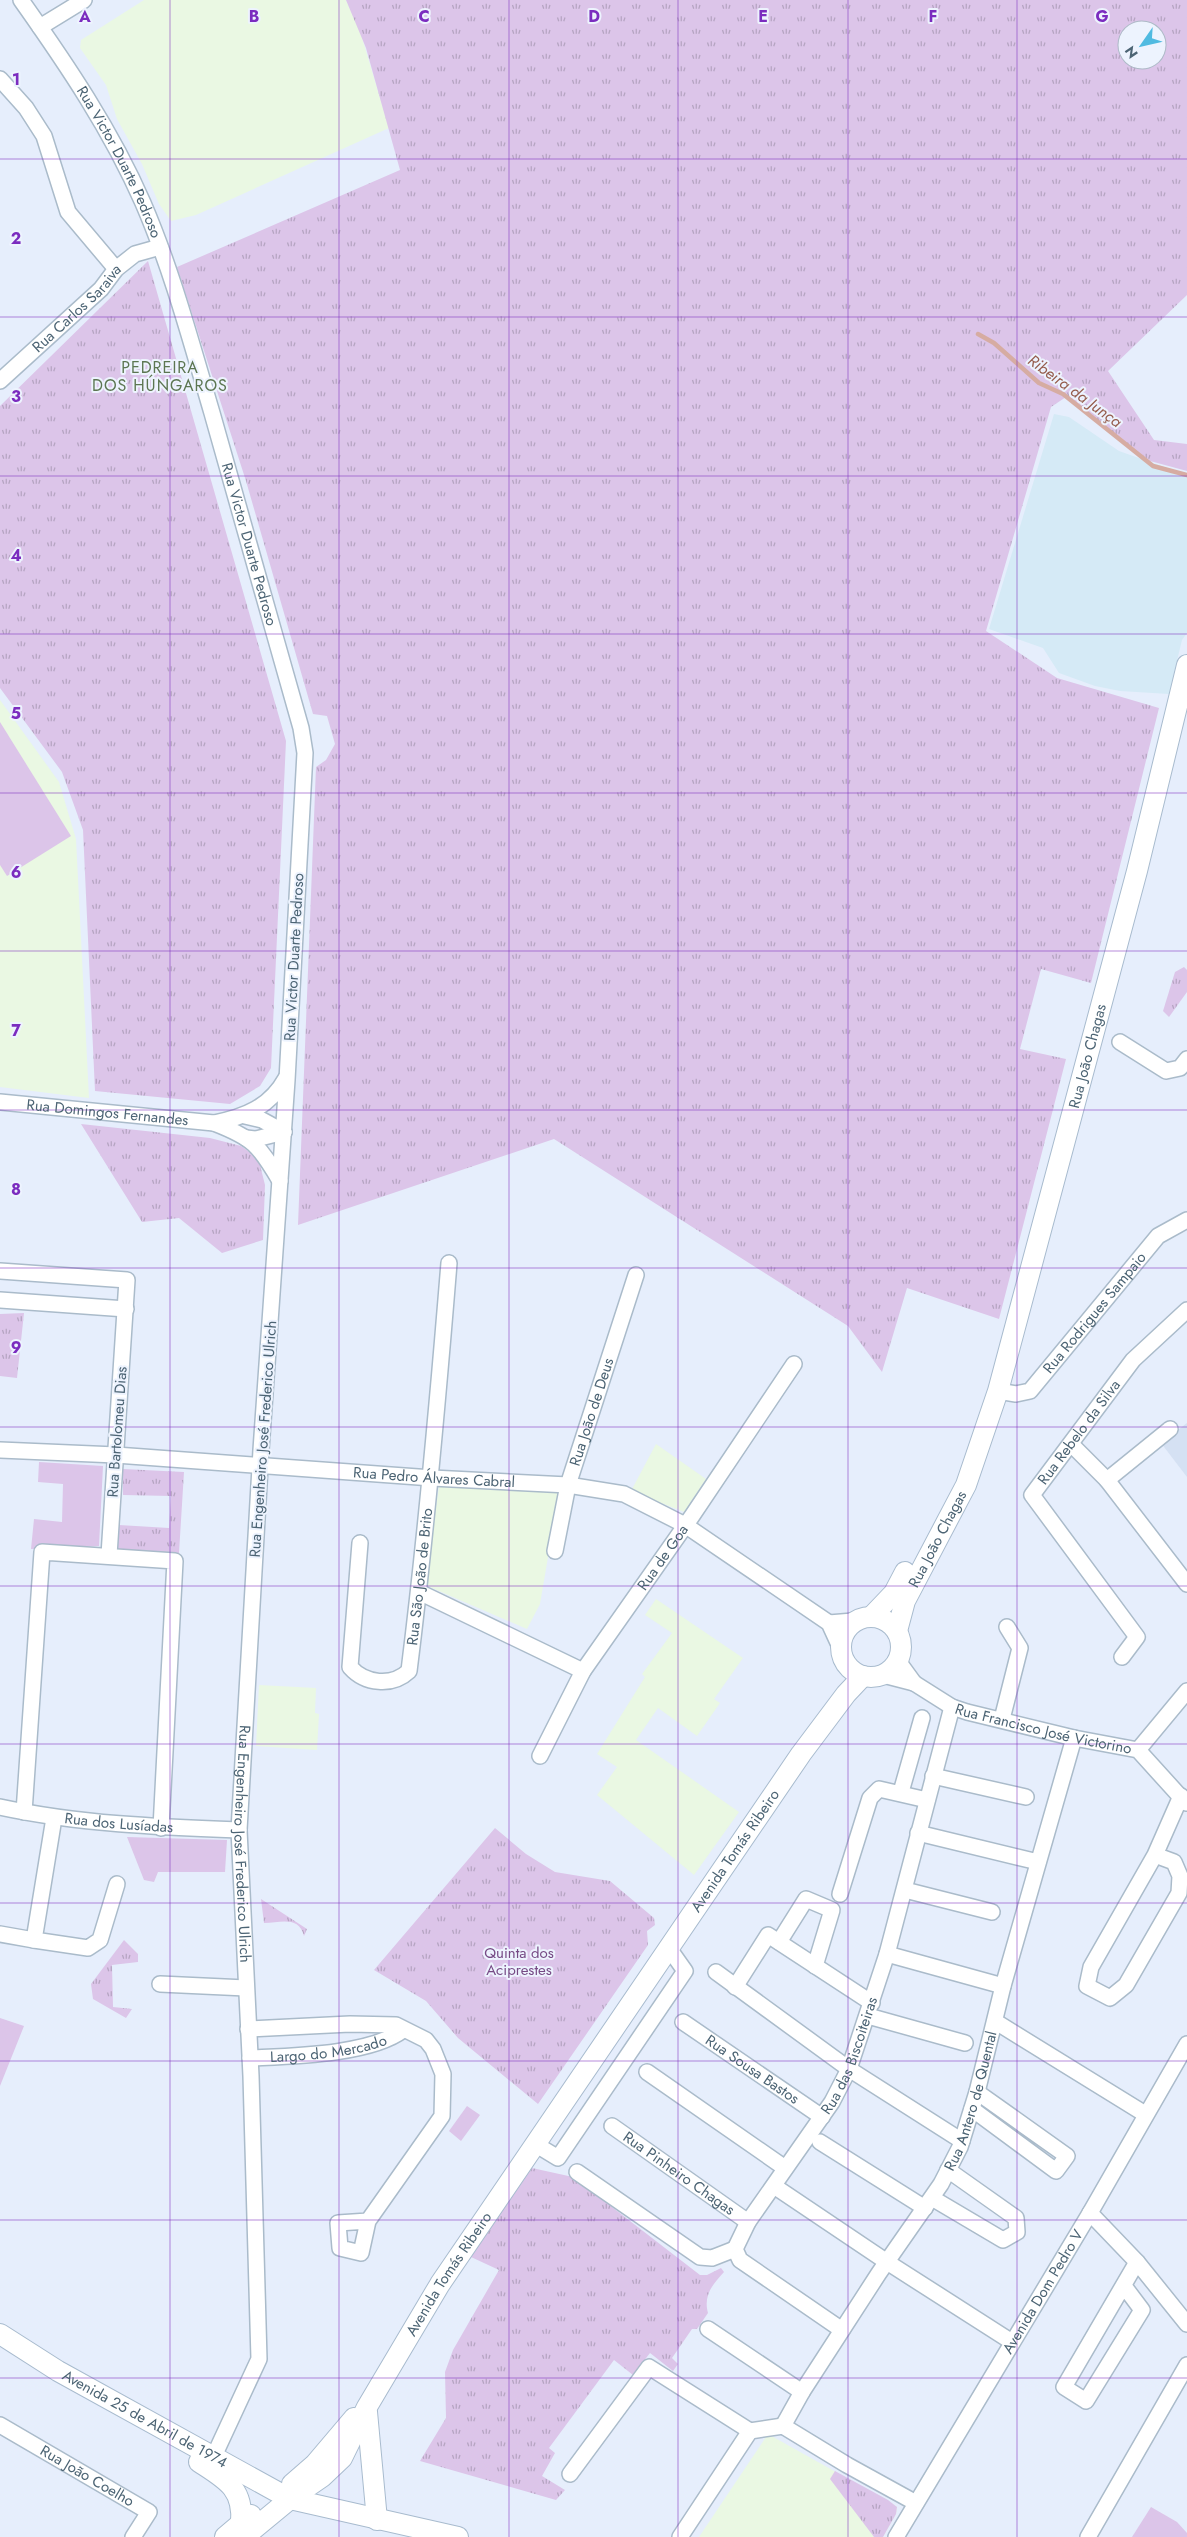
<svg xmlns="http://www.w3.org/2000/svg" width="1187" height="2537" font-family="Jost,sans-serif">
	<defs>
		<pattern id="grass-tufts" width="24" height="20" patternUnits="userSpaceOnUse" patternTransform="scale(1.25)"><rect width="24" height="20" fill="#dcc5e9"/><path d="M3 7l-1-3M5 7V3M7 7l1-3M15 17l-1-3M17 17v-4M19 17l1-3" fill="none" stroke="#b5a4c1"/></pattern>
	</defs>
	<rect width="100%" height="100%" fill="#e6eefc"/>
	<!-- residential -->
	<polygon fill="#d5e1f3" points="1187,1423 1187,1477 1161,1443"/>
	<!-- commercial -->
	<polygon fill="#d5eaf6" points="1054,414 1069,417 1119,451 1187,475 1187,633 1182,640 1169,694 1120,691 1095,686 1059,673 1043,648 989,629"/>
	<!-- education -->
	<g fill="#eaf8e3">
		<polygon points="144,0 346,0 360,31 389,128 196,215 171,221 159,204 142,164 117,119 106,85 80,48 81,40"/>
		<polygon points="0,700 59,782 76,839 89,1098 0,1087"/>
		<polygon points="656,1444 706,1479 684,1512 631,1491"/>
		<polygon points="439,1486 559,1493 540,1604 527,1629 425,1585"/>
		<polygon points="656,1599 743,1658 714,1699 720,1703 697,1736 658,1708 636,1740 739,1812 694,1875 597,1795 617,1767 597,1754 645,1677 642,1674 672,1633 645,1615"/>
		<polygon points="259,1685 316,1688 315,1713 319,1714 317,1750 256,1746"/>
		<polygon points="768,2434 893,2504 897,2507 896,2514 883,2537 699,2537"/>
	</g>
	<!-- grass -->
	<g fill="url(#grass-tufts)" fill-rule="evenodd">
		<path d="M 346,0 L 1187,0 L 1187,295 L 1108,371 L 1154,440 L 1187,444 L 1187,471 L 1150,461 L 1066,397 L 1051,407 L 986,631 L 1057,678 L 1159,708 L 1091,983 L 1041,969 L 1020,1049 L 1066,1059 L 999,1319 L 907,1288 L 882,1372 L 848,1326 L 554,1139 L 298,1225 L 316,767 L 326,760 L 335,744 L 327,716 L 313,714 L 246,481 L 177,267 L 400,170 L 366,48 ZM 1127,30 L 1157,30 L 1157,60 L 1127,60 Z"/>
		<polygon points="148,261 286,741 271,1068 260,1086 230,1104 95,1091 83,830 62,772 0,688 0,406"/>
		<polygon points="1184,967 1187,970 1187,992 1169,1017 1163,1011 1175,972"/>
		<polygon points="81,1124 210,1138 241,1146 251,1153 260,1165 265,1185 263,1240 222,1253 179,1218 142,1222"/>
		<polygon points="24,1313 17,1378 0,1376 0,1314"/>
		<polygon points="123,1469 184,1472 179,1553 116,1552 119,1525 169,1528 171,1496 123,1495"/>
		<polygon points="495,1828 526,1854 555,1872 610,1881 654,1918 655,1925 647,1931 648,1945 538,2104 458,2038 426,2001 374,1970"/>
		<path d="M 261,1899 L 307,1929 L 304,1936 C 299,1916 282,1922 264,1923 Z"/>
		<polygon points="124,1940 138,1954 138,1962 112,1965 113,2007 132,2009 126,2018 93,1999 91,1984"/>
		<path d="M 532,2168 L 573,2177 L 700,2275 L 707,2275 L 721,2268 L 724,2272 C 713,2284 703,2295 708,2313 L 697,2329 L 692,2329 L 672,2358 L 678,2364 L 673,2371 L 650,2353 L 633,2375 L 614,2360 L 549,2448 L 555,2453 L 542,2476 L 565,2490 L 556,2500 L 420,2461 L 446,2418 L 445,2372 L 453,2350 L 499,2270 L 471,2257 Z"/>
		<polygon points="835,2471 888,2500 897,2507 896,2514 883,2537 874,2537 830,2479"/>
	</g>
	<!-- garden -->
	<g fill="#dcc5e9">
		<polygon points="0,722 71,836 7,876 0,865"/>
		<polygon points="39,1462 103,1466 99,1546 31,1549 34,1519 62,1522 63,1484 38,1482"/>
		<polygon points="127,1837 227,1840 225,1872 158,1872 154,1882 144,1880"/>
		<polygon points="0,2018 24,2026 0,2086"/>
		<polygon points="467,2106 480,2115 461,2141 449,2131"/>
		<polygon points="1151,2507 1177,2522 1187,2533 1187,2537 1132,2537"/>
	</g>
	<g fill="none" stroke-linecap="round" stroke-linejoin="round">
		<!-- stream -->
		<polyline stroke="#d6aca2" stroke-width="4.5" points="978,334 994,343 1039,383 1063,394 1153,466 1187,475"/>
		<defs>
			<g id="street">
				<path id="s1" d="M 21,0 C 67,65 111,130 143,203 C 172,270 191,342 212,413 C 242,517 271,623 301,728 L 305,753 L 287,1080 L 261,1450 L 239,1830 L 251,2076 L 259,2359 L 214,2456"/>
				<polyline points="40,27 84,0"/>
				<polyline points="0,79 26,108 44,136 68,212 116,269"/>
				<path id="s2" d="M 0,381 L 101,289 L 116,269 L 135,254 L 160,247"/>
				<polyline points="1120,1042 1166,1071 1180,1068 1187,1059"/>
				<path id="s3" d="M 0,1102 L 214,1123 C 245,1117 270,1107 286,1078"/>
				<polyline points="245,1116 262,1120 284,1132"/>
				<path d="M 214,1123 C 253,1138 259,1145 280,1181"/>
				<polyline points="246,1138 256,1139 284,1132"/>
				<polyline points="0,1271 127,1280 109,1555"/>
				<polyline points="0,1300 126,1309"/>
				<path id="s4" d="M 998,1391 L 1016,1394 L 1030,1391 L 1158,1236 L 1187,1220"/>
				<polyline points="1071,1444 1107,1480 1187,1584"/>
				<path id="s5" d="M 0,1450 L 116,1455 L 432,1478 L 568,1485 L 624,1494 L 685,1525 L 829,1623 L 840,1647"/>
				<polyline points="1107,1480 1170,1429"/>
				<path id="s6" d="M 360,1543 L 350,1667 C 365,1684 392,1687 409,1671 C 426,1535 438,1399 449,1263"/>
				<path id="s7" d="M 555,1551 L 568,1485 L 636,1275"/>
				<polyline points="419,1592 583,1671"/>
				<polyline points="829,1623 853,1621"/>
				<path id="s8" d="M 1122,1657 L 1137,1637 L 1032,1495 L 1133,1360 L 1187,1310"/>
				<polyline points="898,1661 914,1683"/>
				<path id="s9" d="M 883,1675 L 914,1683 L 952,1707 L 967,1712 L 1074,1738 L 1138,1750 L 1186,1803"/>
				<polyline points="1002,1719 1020,1648 1007,1627"/>
				<polyline points="1138,1750 1187,1691"/>
				<path id="s10" d="M 540,1756 L 583,1671 L 692,1516 L 794,1364"/>
				<polyline points="933,1776 1026,1797"/>
				<polyline points="901,1792 922,1718"/>
				<path id="s11" d="M 0,1807 C 79,1824 159,1827 239,1830"/>
				<polyline points="24,1812 42,1552 175,1561 161,1828"/>
				<polyline points="54,1818 34,1940 88,1948 100,1940 117,1884"/>
				<polyline points="918,1833 1038,1862"/>
				<polyline points="1155,1855 1174,1862 1180,1876 1179,1893 1126,1985 1110,1998 1087,1986 1091,1967 1155,1855 1181,1796"/>
				<polyline points="905,1890 992,1912"/>
				<polyline points="840,1894 870,1798 879,1789 927,1800"/>
				<polyline points="0,1934 34,1940"/>
				<polyline points="779,1942 806,1899 832,1910 815,1966"/>
				<polyline points="887,1954 1003,1986"/>
				<polyline points="716,1972 849,2069 962,2141"/>
				<polyline points="160,1984 246,1988"/>
				<polyline points="735,1987 768,1935 872,2003"/>
				<polyline points="868,2016 965,2043"/>
				<path id="s12" d="M 683,2022 L 822,2117"/>
				<polyline points="996,2022 1145,2114"/>
				<polyline points="248,2029 350,2024 396,2025 426,2040 433,2049 443,2074 442,2116 368,2221 338,2223 340,2248 361,2253 368,2221"/>
				<path id="s13" d="M 250,2058 C 291,2056 370,2055 403,2030"/>
				<polyline points="647,2072 785,2168"/>
				<polyline points="972,2109 1056,2171 1067,2156 977,2092"/>
				<path id="s14" d="M 612,2126 L 748,2222"/>
				<polyline points="820,2142 925,2208"/>
				<polyline points="535,2144 558,2158 685,1971 668,1947"/>
				<polyline points="577,2172 700,2257 712,2258 735,2249"/>
				<polyline points="774,2186 887,2262 1012,2342"/>
				<polyline points="932,2198 1003,2240 1017,2232 1016,2218 948,2170"/>
				<polyline points="1090,2213 1137,2262 1187,2324"/>
				<polyline points="1124,2286 1142,2310 1086,2401 1064,2387 1137,2262"/>
				<polyline points="708,2329 802,2392"/>
				<path id="s15" d="M 842,2330 L 740,2260 L 735,2249 L 748,2222 L 832,2102 L 849,2069 L 887,1954 L 952,1707"/>
				<path id="s16" d="M 0,2425 L 149,2512 L 133,2537"/>
				<path id="s17" d="M 783,2426 L 802,2392 L 879,2273 L 941,2184 L 960,2147 L 977,2092 L 1003,1986 L 1074,1738"/>
				<polyline points="783,2426 847,2465 916,2503"/>
				<polyline points="570,2474 649,2367 750,2431"/>
				<polyline points="680,2537 750,2431 783,2426"/>
				<path id="s18" d="M 896,2537 L 1090,2213 L 1187,2044"/>
				<polyline points="1088,2537 1187,2365"/>
			</g>
			<g id="secondary">
				<polyline points="872,1616 894,1593 905,1572"/>
				<circle cx="871" cy="1647" r="30"/>
				<path id="s19" d="M 897,1631 L 905,1601 L 966,1485 L 998,1391 L 1137,871 L 1187,665"/>
				<path id="s20" d="M 0,2334 L 58,2371 L 290,2499 L 458,2537"/>
				<polyline points="367,2412 377,2520"/>
				<path d="M 199,2462 C 225,2479 244,2488 241,2523"/>
				<polyline points="292,2484 315,2464 354,2418"/>
				<polyline points="225,2537 251,2515"/>
				<path id="s21" d="M 244,2537 L 290,2499 L 322,2477 L 342,2458 L 367,2407 L 440,2284 L 801,1754 L 846,1694 L 863,1676"/>
			</g>
		</defs>
		<!-- street casing -->
		<use href="#street" stroke="#aabbca" stroke-width="18"/>
		<!-- secondary casing -->
		<use href="#secondary" stroke="#a8bbce" stroke-width="22"/>
		<!-- street -->
		<use href="#street" stroke="#fff" stroke-width="15"/>
		<!-- secondary -->
		<use href="#secondary" stroke="#fff" stroke-width="20"/>
	</g>
	<!-- grid -->
	<path fill="none" stroke="#7b2cbf" stroke-width="1" stroke-opacity="0.55" d="M 170,0 L 170,2537M 339,0 L 339,2537M 509,0 L 509,2537M 678,0 L 678,2537M 848,0 L 848,2537M 1017,0 L 1017,2537M 0,159 L 1187,159M 0,317 L 1187,317M 0,476 L 1187,476M 0,634 L 1187,634M 0,793 L 1187,793M 0,951 L 1187,951M 0,1110 L 1187,1110M 0,1268 L 1187,1268M 0,1427 L 1187,1427M 0,1586 L 1187,1586M 0,1744 L 1187,1744M 0,1903 L 1187,1903M 0,2061 L 1187,2061M 0,2220 L 1187,2220M 0,2378 L 1187,2378"/>
	<g text-anchor="middle" dominant-baseline="central" stroke-width="4" stroke-linejoin="round" paint-order="stroke">
		<!-- street labels -->
		<g font-size="15" fill="#4c6474" stroke="#edf3fe">
			<text stroke="none"><textPath href="#s1" startOffset="190">Rua Victor Duarte Pedroso</textPath></text>
			<text stroke="none"><textPath href="#s2" startOffset="106">Rua Carlos Saraiva</textPath></text>
			<text stroke="none"><textPath href="#s1" startOffset="595">Rua Victor Duarte Pedroso</textPath></text>
			<text transform="translate(294 957) rotate(-87)">Rua Victor Duarte Pedroso</text>
			<text stroke="none"><textPath href="#s19" startOffset="608">Rua João Chagas</textPath></text>
			<text stroke="none"><textPath href="#s3" startOffset="108">Rua Domingos Fernandes</textPath></text>
			<text stroke="none"><textPath href="#s4" startOffset="134">Rua Rodrigues Sampaio</textPath></text>
			<text stroke="none"><textPath href="#s7" startOffset="144">Rua João de Deus</textPath></text>
			<text transform="translate(117 1432) rotate(-86)">Rua Bartolomeu Dias</text>
			<text stroke="none"><textPath href="#s8" startOffset="280">Rua Rebelo da Silva</textPath></text>
			<text transform="translate(263 1439) rotate(-86)">Rua Engenheiro José Frederico Ulrich</text>
			<text stroke="none"><textPath href="#s5" startOffset="435">Rua Pedro Álvares Cabral</textPath></text>
			<text stroke="none"><textPath href="#s19" startOffset="101">Rua João Chagas</textPath></text>
			<text stroke="none"><textPath href="#s10" startOffset="234">Rua de Goa</textPath></text>
			<text stroke="none"><textPath href="#s6" startOffset="285">Rua São João de Brito</textPath></text>
			<text stroke="none"><textPath href="#s9" startOffset="171">Rua Francisco José Victorino</textPath></text>
			<text stroke="none"><textPath href="#s11" startOffset="120">Rua dos Lusíadas</textPath></text>
			<text stroke="none"><textPath href="#s1" startOffset="1904">Rua Engenheiro José Frederico Ulrich</textPath></text>
			<text stroke="none"><textPath href="#s21" startOffset="850">Avenida Tomás Ribeiro</textPath></text>
			<text stroke="none"><textPath href="#s13" startOffset="79">Largo do Mercado</textPath></text>
			<text stroke="none"><textPath href="#s15" startOffset="362">Rua das Biscoiteiras</textPath></text>
			<text stroke="none"><textPath href="#s12" startOffset="84">Rua Sousa Bastos</textPath></text>
			<text stroke="none"><textPath href="#s17" startOffset="378">Rua Antero de Quental</textPath></text>
			<text stroke="none"><textPath href="#s14" startOffset="82">Rua Pinheiro Chagas</textPath></text>
			<text stroke="none"><textPath href="#s21" startOffset="339">Avenida Tomás Ribeiro</textPath></text>
			<text stroke="none"><textPath href="#s18" startOffset="286">Avenida Dom Pedro V</textPath></text>
			<text stroke="none"><textPath href="#s20" startOffset="168">Avenida 25 de Abril de 1974</textPath></text>
			<text stroke="none"><textPath href="#s16" startOffset="101">Rua João Coelho</textPath></text>
		</g>
		<!-- park labels -->
		<g font-size="15" fill="#764a85" stroke="#edf3fe">
			<text x="519" y="1953">Quinta dos<tspan x="519" dy="17">Aciprestes</tspan></text>
		</g>
		<!-- neighbourhood labels -->
		<g font-size="16" letter-spacing="1" fill="#5c7652" stroke="#edf3fe">
			<text x="160" y="367">PEDREIRA<tspan x="160" dy="18">DOS HÚNGAROS</tspan></text>
		</g>
		<!-- water labels -->
		<g font-size="16" font-style="italic" fill="#955c4c" stroke="#edf3fe">
			<text transform="translate(1075 391) rotate(36)">Ribeira da Junça</text>
		</g>
	</g>
	<g font-size="16" text-anchor="middle" font-weight="bold" fill="#7b2cbf" stroke="#edf3fe" stroke-width="4" stroke-linejoin="round" paint-order="stroke">
		<text x="85" y="22">A</text>
		<text x="254" y="22">B</text>
		<text x="424" y="22">C</text>
		<text x="594" y="22">D</text>
		<text x="763" y="22">E</text>
		<text x="933" y="22">F</text>
		<text x="1102" y="22">G</text>
		<text x="16" y="85">1</text>
		<text x="16" y="244">2</text>
		<text x="16" y="402">3</text>
		<text x="16" y="561">4</text>
		<text x="16" y="719">5</text>
		<text x="16" y="878">6</text>
		<text x="16" y="1036">7</text>
		<text x="16" y="1195">8</text>
		<text x="16" y="1353">9</text>
	</g>
	<!-- north arrow -->
	<g transform="translate(1142 45) rotate(236)"><circle r="24" fill="#edf3fe" stroke="#adbac7"/>
	<path d="M0-4L9 19L0 12L-9 19Z" fill="#50bae1"/>
	<text y="-8" font-size="14" font-weight="bold" text-anchor="middle" fill="#4c6474">N</text>
	</g>
</svg>
